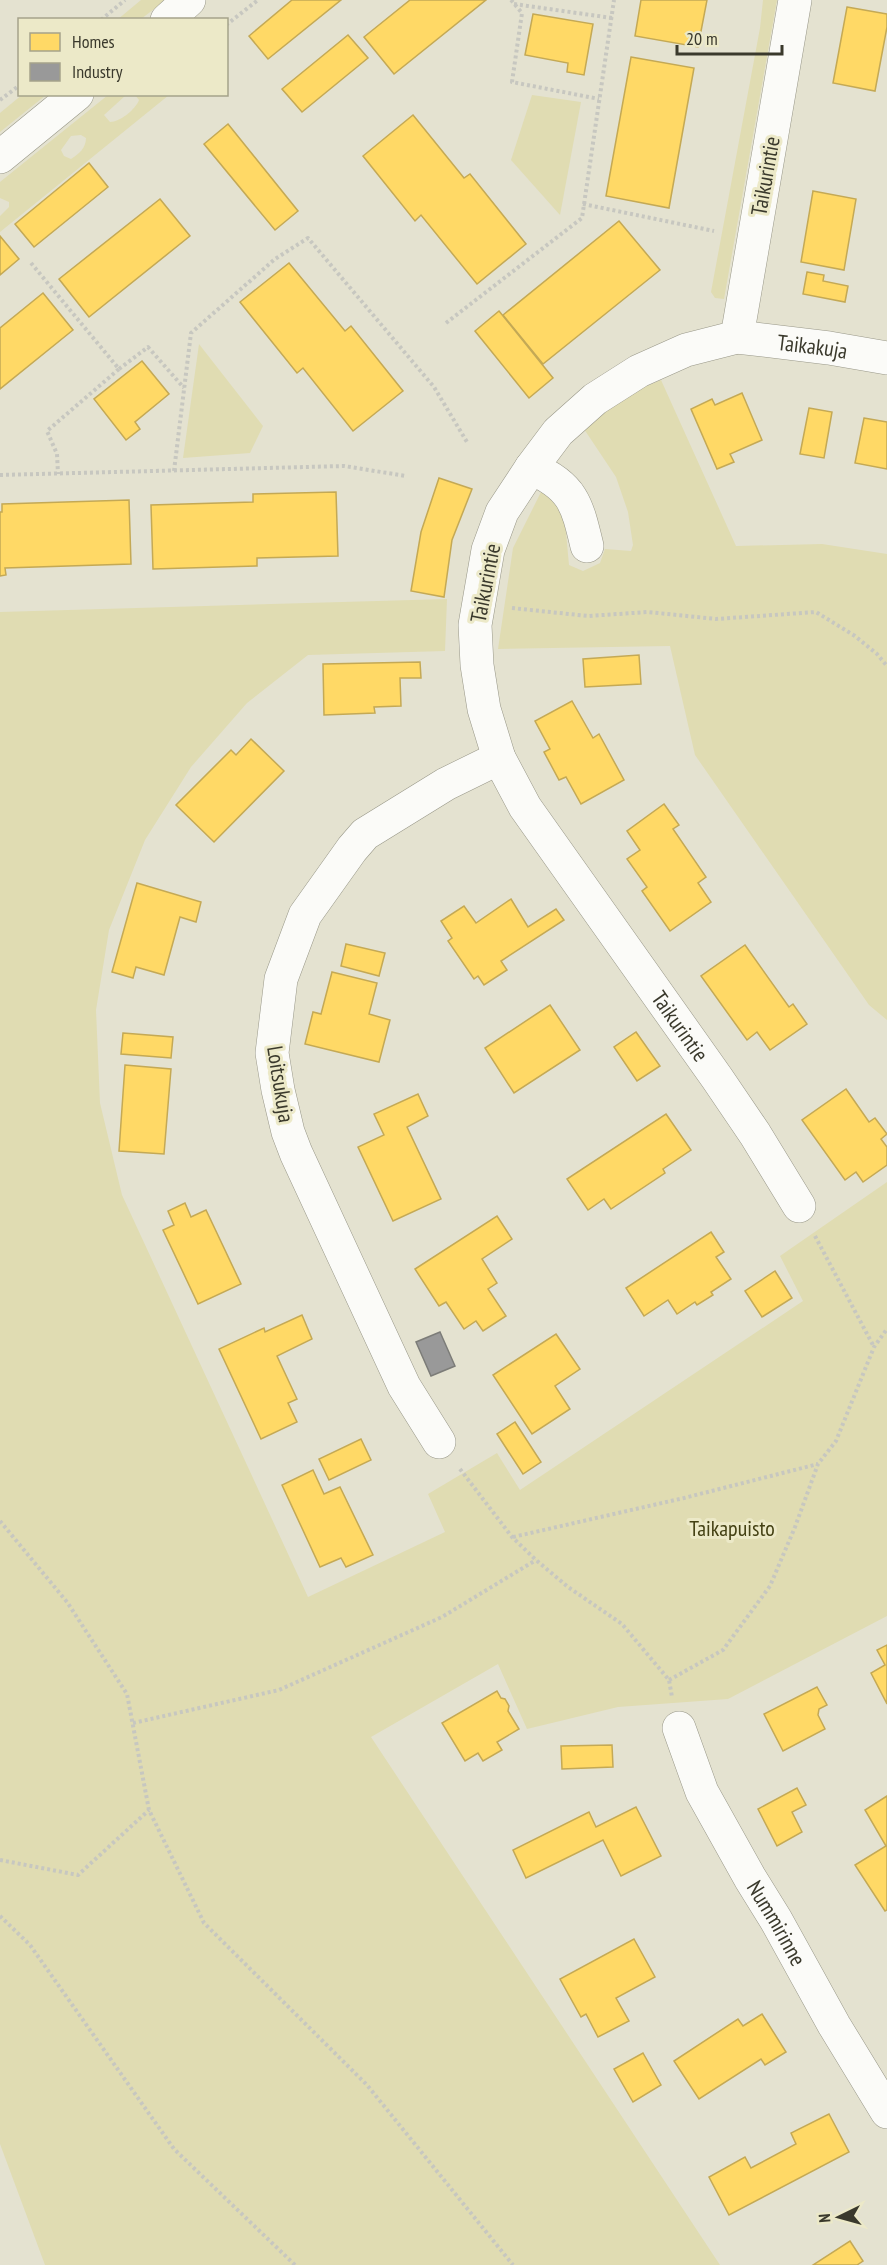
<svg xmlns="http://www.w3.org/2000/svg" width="887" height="2265" font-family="'PT Sans Narrow',sans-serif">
	<rect width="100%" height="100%" fill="#e4e2d0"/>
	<!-- green -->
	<g fill="#e0dcb2" fill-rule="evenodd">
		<polygon points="141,0 166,0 141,19 117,20"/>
		<polygon points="763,0 777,0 724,299 715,298 711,292 760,28"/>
		<polygon points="23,94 46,95 0,132 0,113"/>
		<path d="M 108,95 L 126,95 L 104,115 L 110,122 C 120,122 136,109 139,100 L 135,95 L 169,95 L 0,232 L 0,216 L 9,207 L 9,202 L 0,198 L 0,182 ZM 81,135 L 86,138 C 86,148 79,154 71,159 L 64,156 L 61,150 L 71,136 Z"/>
		<polygon points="532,95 581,102 560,215 511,160"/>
		<polygon points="199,344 263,426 250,453 183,458"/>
		<polygon points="661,380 736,546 822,544 887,554 887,1020 869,1005 695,755 670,646 498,649 513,548 542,490 564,511 569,565 583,571 600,563 605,549 631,551 633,545 628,512 616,477 584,429 625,395"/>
		<polygon points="447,599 445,651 308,655 247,703 191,767 145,840 109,930 96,1010 100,1103 122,1195 308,1597 445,1532 428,1494 497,1453 520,1490 803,1301 780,1256 887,1182 887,1616 728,1699 618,1707 527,1729 498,1664 371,1737 720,2265 45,2265 0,2144 0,612"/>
	</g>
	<!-- homes -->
	<g fill="#ffd966" stroke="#c4a955" stroke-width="1.5">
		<polygon points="292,0 341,0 268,59 249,36"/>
		<polygon points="410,0 486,0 394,74 364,37"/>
		<polygon points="641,0 707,0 698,47 635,36"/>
		<polygon points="847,7 887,14 887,27 875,91 833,83"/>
		<polygon points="533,14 593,24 584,75 567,72 568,63 525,55"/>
		<polygon points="348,35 368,58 302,112 282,89"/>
		<polygon points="631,57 694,68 669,208 606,196"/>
		<polygon points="413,115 464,178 470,174 526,244 477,284 421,215 415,221 363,156"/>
		<polygon points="228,124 298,211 275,230 204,144"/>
		<polygon points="89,163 108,187 34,247 15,224"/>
		<polygon points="813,191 856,199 844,270 801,262"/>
		<polygon points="160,199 190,236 89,317 59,279"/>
		<polygon points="619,221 660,270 543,364 503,315"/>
		<polygon points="0,236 19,259 0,275"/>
		<polygon points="289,263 345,331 351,326 403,391 353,431 303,368 297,373 240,302"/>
		<polygon points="807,272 824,275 823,281 848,286 845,302 803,294"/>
		<polygon points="43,293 73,330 0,389 0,328"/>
		<polygon points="499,311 553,378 529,398 475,331"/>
		<polygon points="142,361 169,394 135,422 140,429 126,440 94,399"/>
		<polygon points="742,393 762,440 730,454 734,462 717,469 691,409 712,399 715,405"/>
		<polygon points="809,408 832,412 824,458 800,454"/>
		<polygon points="864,418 887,422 887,469 855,463"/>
		<polygon points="439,478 472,489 452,540 444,597 411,591 421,532"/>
		<polygon points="336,492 338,556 257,558 257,566 153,569 151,505 253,502 253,494"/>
		<polygon points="129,500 131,564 5,568 6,575 0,576 0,512 2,512 2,504"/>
		<polygon points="639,655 641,684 585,687 583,659"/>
		<polygon points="420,662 421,678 400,678 401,706 374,707 375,713 324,715 323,664"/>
		<polygon points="572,701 593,738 599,734 624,780 581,804 566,777 559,780 544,752 550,749 535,721"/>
		<polygon points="251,739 284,771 214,842 176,805 231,750 236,755"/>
		<polygon points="664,804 679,825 673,829 706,877 698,883 711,902 670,931 642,891 647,887 627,859 640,850 627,831"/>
		<polygon points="137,883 201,902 196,922 180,917 164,975 136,967 133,978 112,972"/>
		<polygon points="511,899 528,927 556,909 564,920 501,961 507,970 484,985 478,976 474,979 448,941 452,938 441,921 464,906 476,923"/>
		<polygon points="346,944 385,953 379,976 341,966"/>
		<polygon points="745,945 789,1007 793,1004 807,1024 770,1050 757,1032 747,1040 701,976"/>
		<polygon points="332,972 377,983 369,1014 390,1020 379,1062 305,1044 313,1012 321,1014"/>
		<polygon points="550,1005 580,1050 514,1093 485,1048"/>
		<polygon points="636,1032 660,1066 637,1081 614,1047"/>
		<polygon points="123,1033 173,1037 171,1058 121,1054"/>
		<polygon points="125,1065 171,1069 164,1154 119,1151"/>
		<polygon points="846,1089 869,1122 875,1118 887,1134 881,1139 887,1147 887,1165 863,1182 856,1172 845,1180 802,1120"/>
		<polygon points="418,1094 428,1116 407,1127 441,1199 393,1221 358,1147 384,1135 374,1114"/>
		<polygon points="666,1114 691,1150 663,1169 665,1173 611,1209 604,1199 588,1210 567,1179"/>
		<polygon points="185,1203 191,1217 206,1210 241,1284 198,1304 163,1230 174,1225 168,1211"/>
		<polygon points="497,1216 512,1239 482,1259 497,1283 488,1289 506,1316 483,1331 476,1321 464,1329 446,1302 439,1306 415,1269"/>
		<polygon points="711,1232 724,1252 716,1257 731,1279 711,1292 713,1295 697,1305 695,1302 677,1314 668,1300 644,1316 626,1288"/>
		<polygon points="775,1271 792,1298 762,1317 745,1291"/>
		<polygon points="302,1315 312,1339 277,1356 297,1399 288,1403 297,1422 261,1439 219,1349 264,1328 265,1332"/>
		<polygon points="556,1334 580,1369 555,1386 570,1409 532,1434 493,1375"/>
		<polygon points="515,1422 541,1462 523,1474 497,1434"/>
		<polygon points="361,1439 371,1460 329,1480 319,1459"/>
		<polygon points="313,1470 324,1494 340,1487 373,1555 346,1567 341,1558 320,1567 282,1485"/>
		<polygon points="887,1645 887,1704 871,1673 885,1665 877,1650"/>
		<polygon points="817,1687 827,1705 819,1709 818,1715 825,1729 783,1751 764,1714"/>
		<polygon points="497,1691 501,1698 505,1699 509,1706 508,1711 519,1729 497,1742 502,1750 483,1761 478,1753 465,1761 442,1723"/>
		<polygon points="612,1745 613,1767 562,1769 561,1746"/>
		<polygon points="797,1788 806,1805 792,1812 802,1832 777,1846 758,1809"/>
		<polygon points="887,1796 887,1910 885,1911 855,1865 886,1846 865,1810"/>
		<polygon points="636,1807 661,1856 621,1876 603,1840 526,1878 513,1850 589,1812 596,1827"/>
		<polygon points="634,1939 655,1977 616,1998 629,2021 598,2037 586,2014 581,2017 560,1979"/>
		<polygon points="762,2014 786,2052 765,2065 761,2059 699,2099 674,2061 738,2019 743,2026"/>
		<polygon points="643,2053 661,2085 633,2102 614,2069"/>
		<polygon points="829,2114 849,2152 729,2215 709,2177 745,2157 751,2168 796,2144 791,2133"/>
		<polygon points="850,2241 863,2261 857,2265 813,2265"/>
	</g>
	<!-- industry -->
	<polygon fill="#999" stroke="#7c7c78" stroke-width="1.5" points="440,1332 455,1366 431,1376 416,1342"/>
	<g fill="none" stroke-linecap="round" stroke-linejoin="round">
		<defs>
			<g id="minor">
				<path id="s1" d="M 795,0 L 737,337 L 686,350 L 639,371 L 595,399 L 558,432 L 531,468 L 502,512 L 488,550 L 475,625 L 477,665 L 484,709 L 499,758 L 525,807 L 717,1078 L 755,1134 L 799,1206"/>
				<polyline points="167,20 189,0"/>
				<polyline points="0,157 77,94"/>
				<path id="s2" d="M 737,337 L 829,348 L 887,358"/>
				<path d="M 531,468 C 573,486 577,504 587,546"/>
				<polyline points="439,1442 404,1386 296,1153 288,1132 278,1090 272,1053 281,979 305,915 352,849 365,834 446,784 499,758"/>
				<path id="s3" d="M 679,1728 L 702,1792 L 750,1878 L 776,1920 L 834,2025 L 887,2112"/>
			</g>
		</defs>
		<!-- minor casing -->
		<use href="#minor" stroke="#989788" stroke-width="34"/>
		<!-- path -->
		<g stroke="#c7c7c0" stroke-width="4" stroke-dasharray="3 3" stroke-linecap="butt">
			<polyline points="511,0 522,13 512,82 599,99"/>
			<polyline points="514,4 612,18"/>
			<polyline points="101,20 125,0"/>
			<polyline points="226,25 258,0"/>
			<polyline points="0,100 20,85"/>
			<polyline points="583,204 714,231"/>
			<polyline points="31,263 119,369 47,431 57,454 58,474"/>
			<polyline points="446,323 582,218 614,0"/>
			<polyline points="119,369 148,347 184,388"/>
			<polyline points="174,471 191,333 275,259 308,238 434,387 467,442"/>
			<polyline points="0,475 344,466 406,476"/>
			<polyline points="512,608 588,616 648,612 716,619 816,612 855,636 877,654 887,666"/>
			<polyline points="815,1236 874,1347"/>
			<polyline points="460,1469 512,1537 536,1560 568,1587 622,1624 669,1680 672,1697"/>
			<polyline points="0,1521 67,1602 127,1694 149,1810 204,1923 367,2085 513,2265"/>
			<polyline points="513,1537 684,1498 818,1464"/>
			<polyline points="669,1680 723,1650 770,1586 795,1527 818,1464 836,1441 874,1347 887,1329"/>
			<polyline points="133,1723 279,1690 442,1617 536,1560"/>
			<polyline points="0,1860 78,1875 149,1810"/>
			<polyline points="0,1916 30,1945 174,2149 295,2265"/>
		</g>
		<!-- minor -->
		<use href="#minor" stroke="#fbfbf8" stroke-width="33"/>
	</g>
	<g text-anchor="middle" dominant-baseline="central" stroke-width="6" stroke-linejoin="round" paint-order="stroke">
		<!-- street labels -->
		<g font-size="22" fill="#3a392c" stroke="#ece9c8">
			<text transform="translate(765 176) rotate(-80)">Taikurintie</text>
			<text stroke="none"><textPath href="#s2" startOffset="76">Taikakuja</textPath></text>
			<text transform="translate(485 583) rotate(-79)">Taikurintie</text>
			<text stroke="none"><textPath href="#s1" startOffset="1222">Taikurintie</textPath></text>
			<text transform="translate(281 1084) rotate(81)">Loitsukuja</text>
			<text stroke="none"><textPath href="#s3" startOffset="219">Nummirinne</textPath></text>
		</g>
		<!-- park labels -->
		<g font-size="22" fill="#444114" stroke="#ece9c8">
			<text x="732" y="1528">Taikapuisto</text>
		</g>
	</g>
	<!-- legend -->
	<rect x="18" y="18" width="210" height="78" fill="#ece9c8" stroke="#a5a38a" stroke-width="1.5"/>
	<rect x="30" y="33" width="30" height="18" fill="#ffd966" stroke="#a5a38a" stroke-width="1.5"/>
	<text x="72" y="48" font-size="18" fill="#3a392c">Homes</text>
	<rect x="30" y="63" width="30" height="18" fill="#999999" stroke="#a5a38a" stroke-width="1.5"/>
	<text x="72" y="78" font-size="18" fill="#3a392c">Industry</text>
	<!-- north arrow -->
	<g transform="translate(839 2217) rotate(265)" stroke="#ece9c8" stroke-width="4.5" paint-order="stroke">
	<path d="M0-4.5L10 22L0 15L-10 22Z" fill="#3a392c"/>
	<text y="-9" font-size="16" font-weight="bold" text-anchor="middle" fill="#3a392c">N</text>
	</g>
	<!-- scale -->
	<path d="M677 45v9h105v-9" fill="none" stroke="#3a392c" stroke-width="3"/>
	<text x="686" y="45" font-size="18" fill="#3a392c" stroke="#ece9c8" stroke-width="4.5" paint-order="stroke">20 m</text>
</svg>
